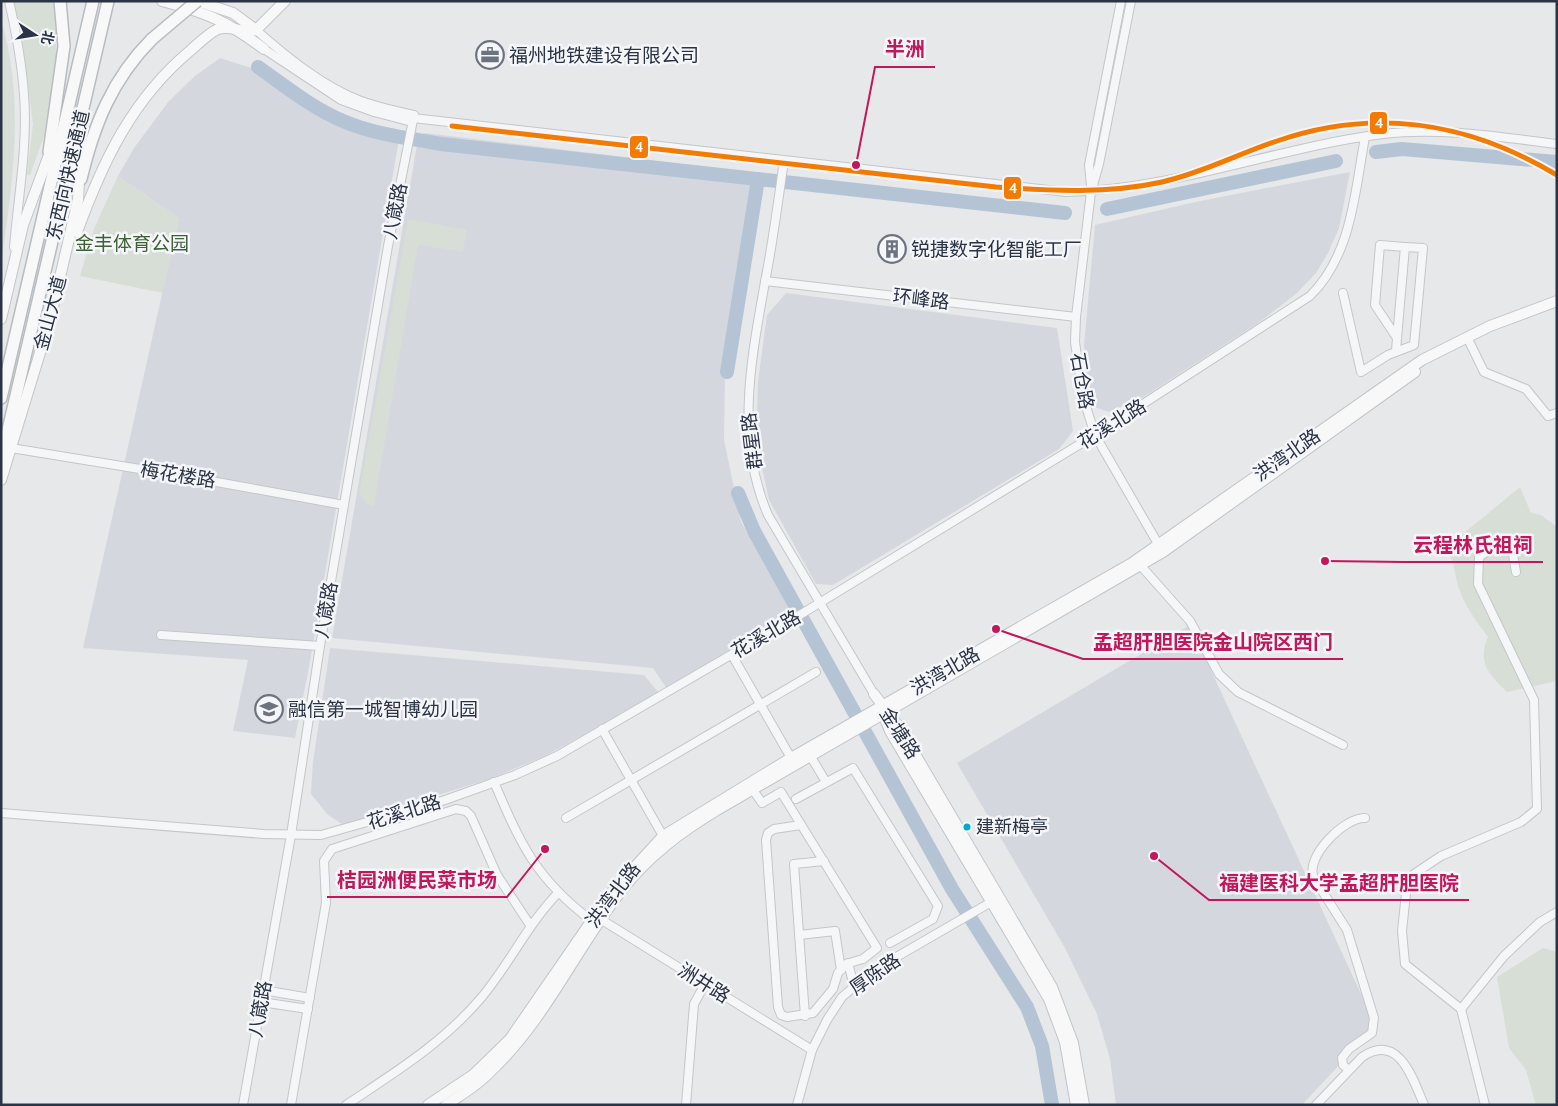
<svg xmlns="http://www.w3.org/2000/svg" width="1558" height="1106" font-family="Cabin,'Noto Sans SC',sans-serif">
	<rect width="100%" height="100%" fill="#e6e8ea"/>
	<!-- built -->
	<g fill="#d4d7dd">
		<polygon points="220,58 261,71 330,108 354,123 400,133 309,667 295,738 233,731 248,660 83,648 179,218 118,176 134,148 169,101 195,76"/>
		<polygon points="424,133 749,172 754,180 725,373 724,440 741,522 792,613 667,689 653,668 332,638 418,139"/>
		<polygon points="1350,172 1339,228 1328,253 1316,273 1297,293 1261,321 1140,399 1109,412 1094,407 1086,369 1084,345 1095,225 1200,201"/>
		<polygon points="786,293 1057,328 1073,431 1059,449 833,585 816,584 769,500 756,440 758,381 767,315"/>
		<polygon points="1190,625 1368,1009 1370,1018 1368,1033 1351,1042 1338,1059 1340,1064 1302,1105 1116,1105 1110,1059 1097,1014 1065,948 957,763"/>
		<polygon points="330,648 644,675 659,693 547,755 492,778 356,821 342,824 328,815 311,794 313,762"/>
	</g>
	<!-- green -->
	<g fill="#d6ded6">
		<polygon points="12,1 52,1 56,16 56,58 44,136 30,175 27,175 33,124 21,31"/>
		<path d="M 1,20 C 25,100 13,182 1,262 Z"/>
		<polygon points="118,176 179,218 163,293 80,276 94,229"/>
		<polygon points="408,219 467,230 463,252 418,245 374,506 366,504 359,494"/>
		<path d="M 1520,487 L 1531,513 L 1541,515 L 1557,527 L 1557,681 L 1507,692 C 1489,674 1477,663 1488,637 C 1477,622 1465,606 1459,589 C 1454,573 1456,565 1446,548 Z"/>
		<polygon points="1543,948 1557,952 1557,1105 1536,1105 1526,1070 1509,1048 1497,977"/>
	</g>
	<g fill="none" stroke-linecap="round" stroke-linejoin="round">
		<!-- river -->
		<g stroke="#b4c4d5" stroke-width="14">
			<path d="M 258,67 C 285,86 312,108 343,121 C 373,134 408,138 441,144 L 1065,213"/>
			<polyline points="1376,152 1402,149 1557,162"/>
			<polyline points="1107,209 1336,161"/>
			<polyline points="727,372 758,179"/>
			<polyline points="738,493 754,531 952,889 1027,1007 1042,1046 1052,1105"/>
		</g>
		<defs>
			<g id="minor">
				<path d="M 9,1 C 16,32 22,64 24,95 C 28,145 18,198 14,247"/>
				<polyline points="1131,1 1099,164 1091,192 1076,317 1075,342 1083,397 1095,435 1161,549"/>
				<polyline points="264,49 341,100 374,112 412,122"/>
				<path d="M 413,118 L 1066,192 C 1174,190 1277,147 1383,134 C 1441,127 1499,137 1557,144"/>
				<path d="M 784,161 C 778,201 773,242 765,282 C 751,360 735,439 768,515 L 874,694"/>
				<polyline points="1091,185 1089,165 1121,1"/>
				<polyline points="765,281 1076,317"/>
				<polyline points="1343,293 1361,372 1388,355 1414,345 1423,248 1405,247"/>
				<polyline points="1467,337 1484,372 1526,389 1548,416 1557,413"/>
				<polyline points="1396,351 1397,338 1405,247 1380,245 1375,305 1397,338"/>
				<polyline points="11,448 189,477 344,505"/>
				<polyline points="1141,566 1190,621 1219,674 1238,692 1343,745"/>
				<polyline points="161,635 320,646"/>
				<polyline points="732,655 791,758"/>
				<polyline points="602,729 663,836"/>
				<polyline points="811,757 826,782"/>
				<path d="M 494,782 C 521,845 536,879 592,921"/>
				<polyline points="753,790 762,803 781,792 877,948 863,959 846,964 838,973 833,989 813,1013 787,1017 781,1015 778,1007 766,840 768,833 774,829 801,825"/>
				<polyline points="796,799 853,768 938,906 933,919 890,943"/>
				<path d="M 1,813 L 264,834 L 321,835 L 445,800 L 515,775 L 557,756 L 803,613 L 1095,435 L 1310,296 C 1352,255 1355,191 1365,137"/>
				<polyline points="566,818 816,672"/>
				<polyline points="597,917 812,1050"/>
				<polyline points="799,935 835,931 841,970"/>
				<polyline points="848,963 854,986"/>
				<polyline points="263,990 310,998"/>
				<polyline points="261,1002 308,1009"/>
				<polyline points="1461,1009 1504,956 1540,922 1557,912"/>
				<polyline points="805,1016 794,864 824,861"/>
				<path d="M 1349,1070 L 1343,1065 L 1342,1058 L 1349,1049 L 1372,1033 L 1374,1018 L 1347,930 L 1314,878 C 1304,857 1345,817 1365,818"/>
				<path d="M 243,1105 L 291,835 L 320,646 L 388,246 L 414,115 C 396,111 378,107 361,101 C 323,87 287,57 256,30"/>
				<polyline points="291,1105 326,903 324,861 332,849 456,809 466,811 471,816 497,875 530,925"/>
				<path d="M 346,1105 C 394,1073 443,1043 481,998 C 509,965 527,925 558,893"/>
				<polyline points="686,1105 694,1004 705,984"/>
				<polyline points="797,1105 812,1050 827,1020 842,997 874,970 993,901"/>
				<path d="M 1316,1105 L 1362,1057 C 1399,1032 1413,1079 1424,1105"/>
				<polyline points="1485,1105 1461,1009 1405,964 1402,931 1407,884 1414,874 1441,856 1521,822 1537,809 1534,700 1478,584 1479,557 1499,544 1513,554 1516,572"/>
			</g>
			<g id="major">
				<path d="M 162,1 C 207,13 227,21 264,49"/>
				<polyline points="197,1 233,13 256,30"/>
				<path d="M 77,232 C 103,161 132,99 191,50 C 199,43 209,33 218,29 C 232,25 243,34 256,30 L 285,1"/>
				<polyline points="1,319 23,225 53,144"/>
				<polyline points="1,480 50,320 78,200 82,122"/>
				<polyline points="874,694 899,727 1052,987 1073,1043 1084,1105"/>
				<polyline points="882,710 890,731 1049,999 1065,1042 1076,1105"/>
				<polyline points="428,1105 473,1075 510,1039 610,894 663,836 791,758 1132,563 1422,360 1490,326 1557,301"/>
				<path d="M 446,1105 C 462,1094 478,1085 491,1071 C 546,1019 576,948 622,890 C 648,856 681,832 717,810 L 1163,552 L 1415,372"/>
			</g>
			<g id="highway">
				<polyline points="49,152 64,46 60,1"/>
				<path d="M 81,179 C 94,125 112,79 152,39"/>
				<polyline points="1,398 93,1"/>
				<polyline points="1,460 108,1"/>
			</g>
		</defs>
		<!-- minor casing -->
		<use href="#minor" stroke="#c4c6c8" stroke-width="10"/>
		<!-- major casing -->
		<use href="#major" stroke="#c2c5c8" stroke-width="12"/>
		<!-- highway casing -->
		<use href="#highway" stroke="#b8bbbf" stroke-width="14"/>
		<!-- minor -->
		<use href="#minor" stroke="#f5f6f7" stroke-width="8"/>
		<!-- major -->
		<use href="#major" stroke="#f8f8f8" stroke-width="10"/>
		<!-- highway -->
		<use href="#highway" stroke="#f8f8f8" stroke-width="11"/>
		<defs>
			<polyline id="highway-bridge" points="152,39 197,1"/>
		</defs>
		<!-- highway-bridge casing -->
		<use href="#highway-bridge" stroke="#b8bbbf" stroke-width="14" stroke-linecap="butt"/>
		<!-- highway-bridge -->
		<use href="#highway-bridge" stroke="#f8f8f8" stroke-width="11"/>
		<defs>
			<path id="metro-1" d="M 452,126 L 996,187 C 1051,191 1108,194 1162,182 C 1202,173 1238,154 1277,141 C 1376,107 1468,122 1557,175"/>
		</defs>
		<!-- metro-1 casing -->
		<use href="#metro-1" stroke="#f4f6f9" stroke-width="9"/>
		<!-- metro-1 -->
		<use href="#metro-1" stroke="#f47b03" stroke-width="5"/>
	</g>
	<!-- icons -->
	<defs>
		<symbol id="office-ring" viewBox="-11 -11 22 22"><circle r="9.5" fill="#f4f6f9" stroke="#6c737f" stroke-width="1.5"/><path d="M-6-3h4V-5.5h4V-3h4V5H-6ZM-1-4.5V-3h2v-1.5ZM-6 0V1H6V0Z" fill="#6c737f"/></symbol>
		<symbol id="building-ring" viewBox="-11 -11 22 22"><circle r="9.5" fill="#f4f6f9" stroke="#6c737f" stroke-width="1.5"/><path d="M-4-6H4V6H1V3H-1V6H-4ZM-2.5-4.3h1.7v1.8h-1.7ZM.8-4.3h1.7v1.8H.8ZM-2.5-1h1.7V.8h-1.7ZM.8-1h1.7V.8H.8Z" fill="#6c737f"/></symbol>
		<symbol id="school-ring" viewBox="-11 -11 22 22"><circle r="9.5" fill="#f4f6f9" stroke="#6c737f" stroke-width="1.5"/><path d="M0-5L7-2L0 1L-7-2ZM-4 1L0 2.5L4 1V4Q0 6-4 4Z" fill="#6c737f"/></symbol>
	</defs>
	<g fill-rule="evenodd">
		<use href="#office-ring" x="474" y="39" width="32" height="32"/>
		<use href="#building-ring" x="876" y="233" width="32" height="32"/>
		<use href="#school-ring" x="253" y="693" width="32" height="32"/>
	</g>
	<!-- markers -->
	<circle fill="#00a9ce" stroke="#f4f6f9" stroke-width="2" cx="967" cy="827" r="4.5"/>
	<g text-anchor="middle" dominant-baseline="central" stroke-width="5" stroke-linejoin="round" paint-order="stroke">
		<!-- bus labels -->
		<g font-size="18" fill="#2b3445" stroke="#f4f6f9" text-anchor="start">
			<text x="976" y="827">建新梅亭</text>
		</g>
		<!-- poi labels -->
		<g font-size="19" fill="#2b3445" stroke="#f4f6f9" text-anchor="start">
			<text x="509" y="55">福州地铁建设有限公司</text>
			<text x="911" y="249">锐捷数字化智能工厂</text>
			<text x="288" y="709">融信第一城智博幼儿园</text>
		</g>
		<!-- street labels -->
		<g font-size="19" fill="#2b3445" stroke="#f4f6f9">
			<text transform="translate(68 175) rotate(-77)">东西向快速通道</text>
			<text transform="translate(395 211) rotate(-79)">八箴路</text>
			<text transform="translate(921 299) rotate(7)">环峰路</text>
			<text transform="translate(50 313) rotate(-75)">金山大道</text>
			<text transform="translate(1082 381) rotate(80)">石仓路</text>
			<text transform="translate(1112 424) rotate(-32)">花溪北路</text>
			<text transform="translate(752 441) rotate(-97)">群星路</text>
			<text transform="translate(1287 455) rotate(-35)">洪湾北路</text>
			<text transform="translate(178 475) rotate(9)">梅花楼路</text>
			<text transform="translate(326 610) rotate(-80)">八箴路</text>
			<text transform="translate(766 634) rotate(-30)">花溪北路</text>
			<text transform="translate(945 671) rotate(-30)">洪湾北路</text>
			<text transform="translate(900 733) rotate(57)">金塘路</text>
			<text transform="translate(404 812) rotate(-17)">花溪北路</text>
			<text transform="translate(613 895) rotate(-53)">洪湾北路</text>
			<text transform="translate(875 974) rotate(-35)">厚陈路</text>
			<text transform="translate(704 983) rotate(32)">洲井路</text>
			<text transform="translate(260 1009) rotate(-80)">八箴路</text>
		</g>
		<!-- park labels -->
		<g font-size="19" fill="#3f6138" stroke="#f4f6f9">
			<text x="132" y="243">金丰体育公园</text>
		</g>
	</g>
	<!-- callouts -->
	<path fill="none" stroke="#c2185b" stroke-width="2" d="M856 165L875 67H935M1325 561L1403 562H1543M996 629L1083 659H1343M545 849L507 897H327M1154 856L1209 900H1469"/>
	<g fill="#c2185b" stroke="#f4f6f9" stroke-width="2">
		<circle cx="856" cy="165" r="5"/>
		<circle cx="1325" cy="561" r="5"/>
		<circle cx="996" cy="629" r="5"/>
		<circle cx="545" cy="849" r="5"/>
		<circle cx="1154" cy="856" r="5"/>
	</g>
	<g font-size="20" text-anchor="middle" font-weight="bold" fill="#c2185b" stroke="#f4f6f9" stroke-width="5" stroke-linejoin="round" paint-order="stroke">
		<text x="905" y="56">半洲</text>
		<text x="1473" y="552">云程林氏祖祠</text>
		<text x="1213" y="649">孟超肝胆医院金山院区西门</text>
		<text x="417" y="887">桔园洲便民菜市场</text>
		<text x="1339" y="890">福建医科大学孟超肝胆医院</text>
	</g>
	<g stroke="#f4f6f9" stroke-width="2">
		<rect x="1369" y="111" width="19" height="24" rx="5" fill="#f47b03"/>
		<rect x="629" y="135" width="20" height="24" rx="5" fill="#f47b03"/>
		<rect x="1003" y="176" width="19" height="24" rx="5" fill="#f47b03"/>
	</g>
	<g font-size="14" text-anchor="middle" font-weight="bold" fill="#fff">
		<text x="1379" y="128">4</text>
		<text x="639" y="152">4</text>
		<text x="1013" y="193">4</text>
	</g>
	<!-- border -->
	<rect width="1558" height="1106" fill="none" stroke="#2b3445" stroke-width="5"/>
	<!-- north arrow -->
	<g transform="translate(35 35) rotate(102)" stroke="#f4f6f9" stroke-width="4" paint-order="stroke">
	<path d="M0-4L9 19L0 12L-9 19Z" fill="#2b3445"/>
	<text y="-8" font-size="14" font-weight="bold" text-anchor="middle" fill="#2b3445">北</text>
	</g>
</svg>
